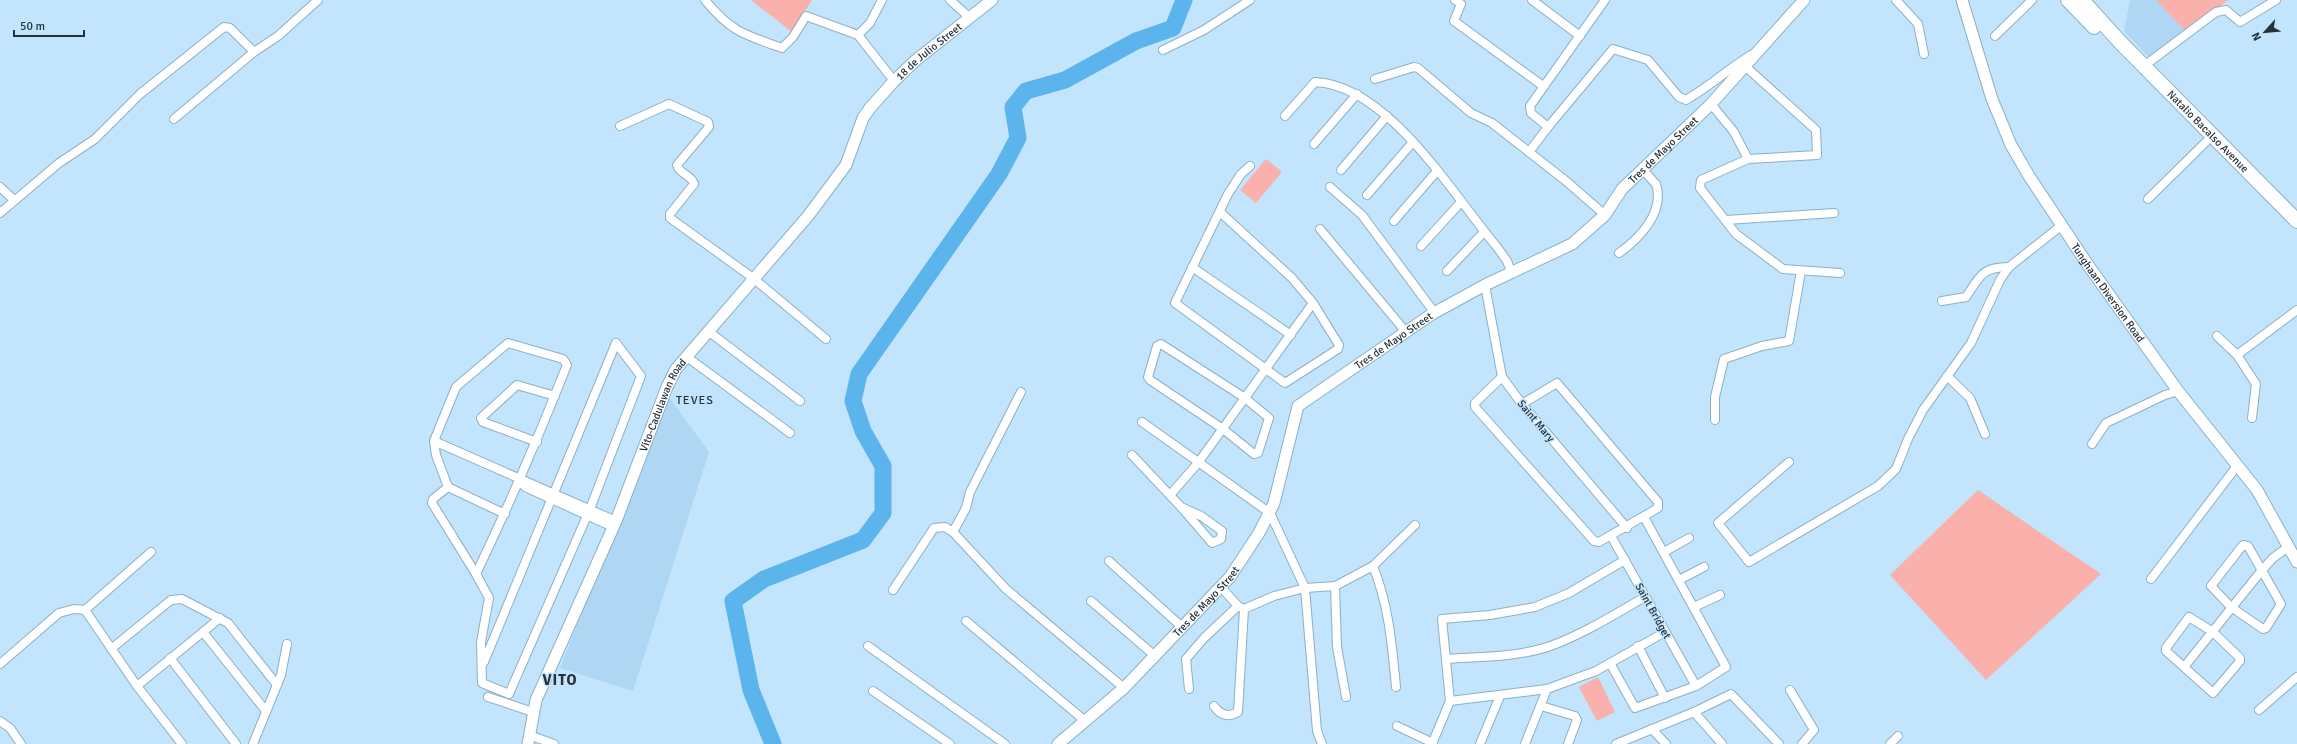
<svg xmlns="http://www.w3.org/2000/svg" width="2297" height="744" font-family="Signika,sans-serif">
	<rect width="100%" height="100%" fill="#c2e4fc"/>
	<!-- built -->
	<g fill="#afd7f3">
		<polygon points="2130,0 2156,0 2186,32 2150,58 2124,31"/>
		<polygon points="668,396 709,452 633,691 560,668"/>
	</g>
	<!-- green -->
	<g fill="#fab0ab">
		<polygon points="751,0 812,0 792,32"/>
		<polygon points="2156,0 2228,0 2186,32"/>
		<polygon points="1266,159 1282,172 1256,203 1240,190"/>
		<polygon points="1978,490 2101,574 1986,680 1890,575"/>
		<polygon points="1598,677 1615,712 1597,721 1579,687"/>
	</g>
	<g fill="none" stroke-linecap="round" stroke-linejoin="round">
		<!-- river -->
		<polyline stroke="#5cb4ec" stroke-width="17" points="773,744 751,690 733,601 764,579 863,540 883,513 883,466 863,431 853,401 859,374 999,174 1018,138 1013,107 1026,91 1065,80 1136,41 1173,28 1184,0"/>
		<defs>
			<g id="street">
				<path d="M 705,0 C 731,32 745,35 782,48 L 793,37 L 806,16 L 858,35 L 894,81"/>
				<polyline points="950,0 969,17"/>
				<polyline points="1455,0 1461,4 1454,21 1543,86"/>
				<polyline points="1532,0 1580,36"/>
				<polyline points="1896,0 1918,24 1924,54"/>
				<polyline points="858,35 870,23 882,0"/>
				<polyline points="1995,36 2032,0"/>
				<polyline points="1163,50 1204,30 1250,0"/>
				<polyline points="1745,66 1816,130 1817,155 1748,159 1701,180 1700,188 1736,234 1783,269 1840,273"/>
				<polyline points="2144,66 2216,12 2226,10 2240,22 2276,0"/>
				<polyline points="1375,79 1414,67 1418,68 1471,113 1492,123 1566,181 1605,215"/>
				<polyline points="1711,104 1734,132 1748,159"/>
				<path d="M 1285,116 L 1315,82 C 1388,85 1453,195 1497,247 L 1507,261 L 1512,274"/>
				<polyline points="174,119 254,52 278,36 318,0"/>
				<path d="M 620,126 L 669,104 L 708,122 L 709,127 L 677,165 C 679,174 692,175 694,184 L 670,214 L 670,218 L 753,278 L 826,339"/>
				<polyline points="1548,127 1531,113 1530,106 1605,0"/>
				<polyline points="1314,144 1357,94"/>
				<path d="M 1529,152 L 1548,127 L 1613,49 L 1648,60 L 1679,97 L 1686,100 C 1709,87 1728,69 1751,55"/>
				<polyline points="1341,170 1387,116"/>
				<polyline points="0,187 14,200"/>
				<polyline points="1330,187 1362,215 1434,312"/>
				<polyline points="1367,195 1413,142"/>
				<polyline points="2148,199 2213,135"/>
				<polyline points="1220,212 1292,278 1313,303 1339,345 1338,349 1285,383 1175,303 1228,194 1241,174 1250,166"/>
				<polyline points="0,213 59,163 95,139 140,94 224,27 230,28 254,52"/>
				<polyline points="1726,220 1834,213"/>
				<polyline points="1394,221 1437,171"/>
				<polyline points="1320,229 1406,332"/>
				<polyline points="1421,246 1461,202"/>
				<path d="M 1619,253 C 1640,238 1665,212 1656,184 L 1643,170"/>
				<polyline points="1192,267 1291,335"/>
				<polyline points="1447,271 1484,232"/>
				<polyline points="1485,285 1502,377 1522,404 1627,528"/>
				<path d="M 1942,301 L 1966,297 C 1980,276 1982,267 2009,267"/>
				<polyline points="708,331 800,401"/>
				<polyline points="2217,336 2237,355 2256,384 2252,418"/>
				<polygon points="1161,344 1245,398 1269,418 1258,453 1254,454 1223,429 1150,380 1148,377 1157,346"/>
				<polyline points="2237,355 2297,310"/>
				<polyline points="687,357 790,433"/>
				<polyline points="1947,376 1970,398 1985,434"/>
				<polyline points="1502,377 1475,403 1475,407 1594,541 1599,542 1658,508 1658,502 1557,383 1522,404"/>
				<polyline points="1715,420 1715,397 1724,359 1762,346 1789,341 1801,271"/>
				<polyline points="1142,422 1270,513 1305,588 1317,731 1322,744"/>
				<polyline points="434,441 616,521"/>
				<polyline points="537,442 483,422 481,418 517,385 555,396"/>
				<polyline points="2092,444 2106,423 2165,395 2178,391"/>
				<polyline points="1132,455 1181,507 1212,543 1221,539 1222,531 1201,516 1181,507"/>
				<polyline points="1789,462 1718,523 1749,562 1878,486 1896,469 1908,439 1923,410 1971,343 2000,280 2009,267 2062,225"/>
				<polyline points="520,481 525,487 613,527"/>
				<polyline points="448,487 433,499 432,503 476,574 489,598 481,642 482,683 509,694 590,509 641,376 616,343"/>
				<polyline points="1170,495 1198,463 1313,303"/>
				<polyline points="953,532 966,508 970,492 1021,392"/>
				<polyline points="1611,536 1696,686"/>
				<polygon points="2243,545 2248,546 2281,604 2266,628 2263,629 2231,607 2211,586"/>
				<polyline points="1664,552 1689,538"/>
				<polyline points="1109,561 1182,627"/>
				<path d="M 1373,566 C 1389,606 1392,645 1396,687"/>
				<path d="M 476,574 C 509,505 539,436 567,365 L 563,359 L 508,343 L 456,387 L 434,441 L 436,455 L 448,487 L 505,514"/>
				<polyline points="2151,579 2237,466"/>
				<polyline points="1679,580 1704,567"/>
				<polyline points="1335,586 1337,647 1346,697"/>
				<polyline points="1221,587 1238,606 1244,609 1274,596 1305,588 1335,586 1341,583 1373,566 1415,525"/>
				<polyline points="893,590 934,528 945,527 953,532 1006,589 1124,688"/>
				<polyline points="1091,601 1155,656"/>
				<polyline points="1694,607 1720,595"/>
				<polyline points="85,610 151,552"/>
				<polygon points="2189,617 2213,632 2240,658 2240,661 2213,693 2166,651 2166,648"/>
				<polyline points="966,621 1084,720"/>
				<polyline points="203,632 266,711"/>
				<polyline points="868,646 1005,744"/>
				<polyline points="1638,646 1665,698"/>
				<polyline points="111,649 171,600 182,599 228,623 277,685"/>
				<polyline points="170,658 236,744"/>
				<path d="M 1446,659 C 1478,657 1522,657 1553,645 C 1585,633 1615,614 1645,597"/>
				<polyline points="484,662 616,343"/>
				<polyline points="1610,663 1635,708 1696,686 1726,667 1644,517"/>
				<polyline points="0,664 59,613 74,609 85,610 137,686 182,744"/>
				<polyline points="2184,667 2262,570 2273,558 2288,547"/>
				<polyline points="137,686 220,618"/>
				<polyline points="1189,689 1186,659 1204,638 1238,606"/>
				<polyline points="1790,690 1814,730 1802,744"/>
				<polyline points="873,691 950,744"/>
				<polyline points="488,697 533,712"/>
				<polyline points="1450,701 1547,689 1596,671 1665,632"/>
				<path d="M 1214,706 C 1220,715 1228,718 1238,712 L 1244,609"/>
				<polyline points="1541,706 1575,716 1577,720 1568,744"/>
				<polyline points="2259,710 2297,677"/>
				<polyline points="1694,712 1722,744"/>
				<polyline points="0,721 10,728 21,744"/>
				<polyline points="1397,726 1433,743"/>
				<polyline points="1652,729 1666,744"/>
				<polyline points="529,735 554,744"/>
				<polyline points="253,744 281,675 287,644"/>
				<polyline points="1432,744 1450,701 1442,619 1490,615 1535,607 1569,593 1625,560"/>
				<polyline points="1480,744 1500,696"/>
				<polyline points="1525,744 1547,689"/>
				<polyline points="1616,744 1694,712 1731,694 1779,744"/>
				<polyline points="1890,744 1898,736"/>
			</g>
			<g id="secondary">
				<path id="s1" d="M 1962,0 L 1992,99 L 2011,145 L 2029,176 L 2088,265 L 2178,391 L 2257,490 L 2297,562"/>
				<path id="s2" d="M 528,744 L 536,700 L 616,521 L 667,387 L 676,369 L 808,216 L 846,165 L 863,118 L 870,108 L 894,81 L 916,60 L 992,0"/>
				<path id="s3" d="M 1058,744 L 1124,688 L 1230,577 L 1259,533 L 1274,503 L 1298,406 L 1432,314 L 1485,285 L 1572,244 L 1605,215 L 1622,189 L 1711,104 L 1804,0"/>
			</g>
			<g id="highway">
				<polyline points="2068,0 2094,27"/>
				<path id="s4" d="M 2082,0 L 2120,42 L 2297,221"/>
			</g>
		</defs>
		<!-- street casing -->
		<use href="#street" stroke="#8eafc6" stroke-width="10"/>
		<!-- secondary casing -->
		<use href="#secondary" stroke="#8eafc6" stroke-width="13"/>
		<!-- highway casing -->
		<use href="#highway" stroke="#8eafc6" stroke-width="16"/>
		<!-- street -->
		<use href="#street" stroke="#fff" stroke-width="8"/>
		<!-- secondary -->
		<use href="#secondary" stroke="#fff" stroke-width="11"/>
		<!-- highway -->
		<use href="#highway" stroke="#fff" stroke-width="14"/>
	</g>
	<g text-anchor="middle" dominant-baseline="central" stroke-width="3" stroke-linejoin="round" paint-order="stroke">
		<!-- street labels -->
		<g font-size="11" fill="#25323b" stroke="#c2e4fc">
			<text stroke="none"><textPath href="#s2" startOffset="814">18 de Julio Street</textPath></text>
			<text stroke="none"><textPath href="#s4" startOffset="182">Natalio Bacalso Avenue</textPath></text>
			<text stroke="none"><textPath href="#s3" startOffset="877">Tres de Mayo Street</textPath></text>
			<text stroke="none"><textPath href="#s1" startOffset="330">Tunghaan Diversion Road</textPath></text>
			<text stroke="none"><textPath href="#s3" startOffset="542">Tres de Mayo Street</textPath></text>
			<text stroke="none"><textPath href="#s2" startOffset="366">Vito-Cadulawan Road</textPath></text>
			<text transform="translate(1536 421) rotate(50)">Saint Mary</text>
			<text stroke="none"><textPath href="#s3" startOffset="206">Tres de Mayo Street</textPath></text>
			<text transform="translate(1653 611) rotate(61)">Saint Bridget</text>
		</g>
		<!-- neighbourhood labels -->
		<g font-size="12" letter-spacing="1" fill="#25323b" stroke="#c2e4fc">
			<text x="695" y="400">TEVES</text>
		</g>
		<!-- district labels -->
		<g font-size="15" font-weight="bold" letter-spacing="1" fill="#25323b" stroke="#c2e4fc">
			<text x="560" y="680">VITO</text>
		</g>
	</g>
	<!-- north arrow -->
	<g transform="translate(2265 32) rotate(243)" stroke="#c2e4fc" stroke-width="3" paint-order="stroke">
	<path d="M0-3L7 15L0 10L-7 15Z" fill="#25323b"/>
	<text y="-6" font-size="11" font-weight="bold" text-anchor="middle" fill="#25323b">N</text>
	</g>
	<!-- scale -->
	<path d="M14 30v6h70v-6" fill="none" stroke="#25323b" stroke-width="2"/>
	<text x="20" y="30" font-size="12" fill="#25323b" stroke="#c2e4fc" stroke-width="3" paint-order="stroke">50 m</text>
</svg>
